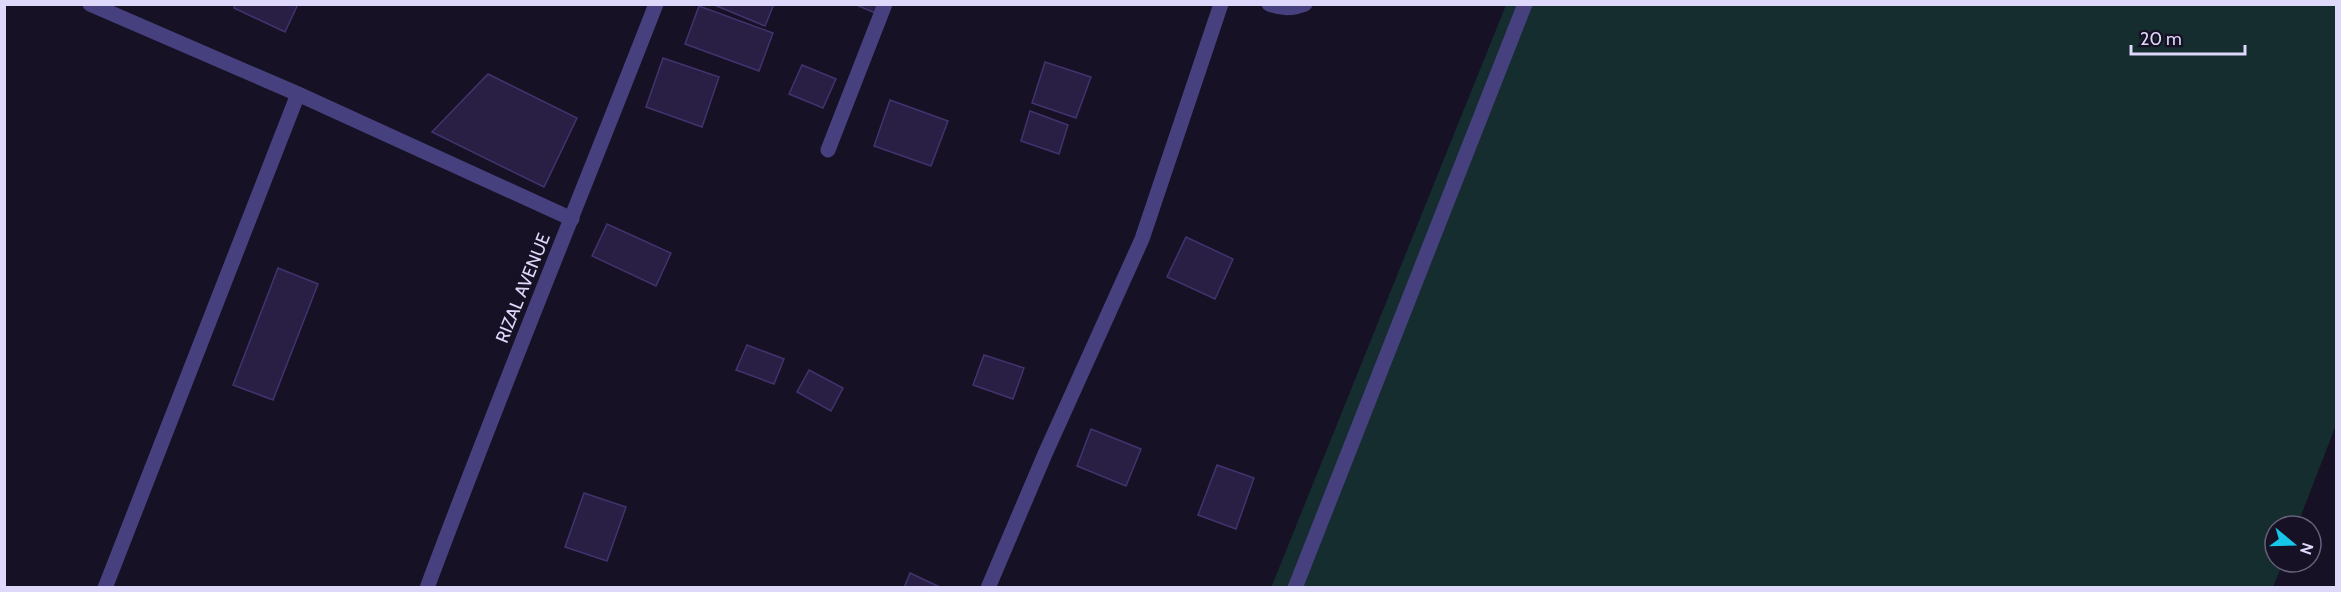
<svg xmlns="http://www.w3.org/2000/svg" width="2341" height="592" font-family="Cabin,sans-serif">
	<rect width="100%" height="100%" fill="#161124"/>
	<!-- green -->
	<polygon fill="#152d2e" points="1506,5 2336,5 2336,425 2297,526 2275,526 2275,562 2283,562 2273,587 1271,588"/>
	<!-- building -->
	<g fill="#291f44" stroke="#42336e" stroke-width="1.5">
		<polygon points="235,4 298,4 285,32 234,8"/>
		<polygon points="712,4 774,4 765,26"/>
		<polygon points="854,4 884,4 880,15"/>
		<polygon points="699,6 773,33 759,71 685,44"/>
		<polygon points="663,58 719,77 702,127 646,107"/>
		<polygon points="1045,62 1091,77 1076,118 1032,103"/>
		<polygon points="802,65 836,79 823,108 789,94"/>
		<polygon points="488,74 577,118 544,187 432,132"/>
		<polygon points="890,100 948,121 931,166 874,146"/>
		<polygon points="1030,111 1068,125 1059,154 1021,141"/>
		<polygon points="607,224 671,253 656,286 592,256"/>
		<polygon points="1186,237 1233,259 1215,299 1167,277"/>
		<polygon points="278,268 318,284 273,400 233,385"/>
		<polygon points="747,345 784,359 774,384 736,370"/>
		<polygon points="984,355 1024,368 1013,399 973,385"/>
		<polygon points="809,370 843,388 831,411 797,392"/>
		<polygon points="1091,429 1141,449 1126,486 1077,466"/>
		<polygon points="1217,465 1254,478 1236,529 1198,515"/>
		<polygon points="584,493 626,507 607,561 565,547"/>
		<polygon points="910,573 942,588 904,588"/>
	</g>
	<g fill="none" stroke-linecap="round" stroke-linejoin="round">
		<!-- minor -->
		<g stroke="#47407f" stroke-width="15">
			<polyline points="90,4 298,94 572,219"/>
			<path d="M 1269,4 C 1282,9 1292,9 1305,4"/>
			<polyline points="828,150 885,4"/>
			<polyline points="105,588 298,94"/>
			<path d="M 427,588 C 500,392 580,199 656,4"/>
			<polyline points="988,588 1045,454 1142,239 1221,4"/>
			<polyline points="1295,588 1525,4"/>
		</g>
	</g>
	<g text-anchor="middle" dominant-baseline="central" stroke-width="6" stroke-linejoin="round" paint-order="stroke">
		<!-- street labels -->
		<g font-size="18" fill="#ded8fb" stroke="#161124">
			<text transform="translate(523 288) rotate(-68)">RIZAL AVENUE</text>
		</g>
	</g>
	<!-- border -->
	<rect width="2341" height="592" fill="none" stroke="#ded8fb" stroke-width="12"/>
	<!-- north arrow -->
	<g transform="translate(2293 544) rotate(109)"><circle r="28" fill="#161124" stroke="#66617a" stroke-width="1.5"/>
	<path d="M0-4.5L10 22L0 15L-10 22Z" fill="#16c7ea"/>
	<text y="-9" font-size="16" font-weight="bold" text-anchor="middle" fill="#ded8fb">N</text>
	</g>
	<!-- scale -->
	<path d="M2131 45v9h114v-9" fill="none" stroke="#ded8fb" stroke-width="3"/>
	<text x="2140" y="45" font-size="18" fill="#ded8fb" stroke="#161124" stroke-width="4.5" paint-order="stroke">20 m</text>
</svg>
